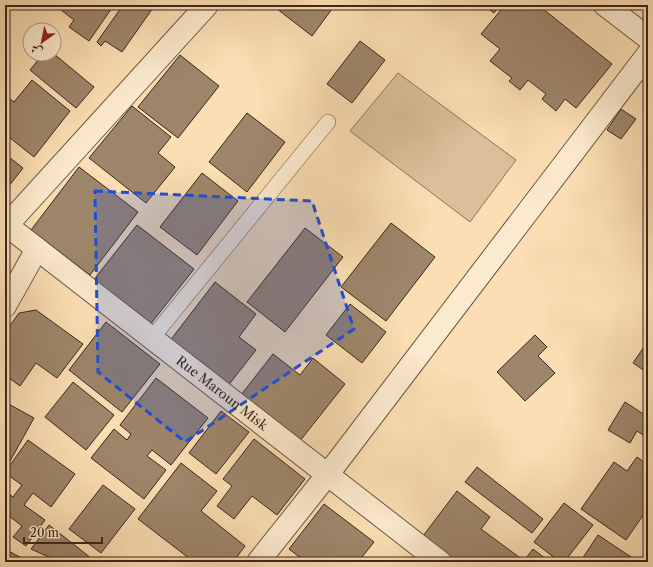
<svg xmlns="http://www.w3.org/2000/svg" width="653" height="567" font-family="'Libre Caslon Text',Amiri,serif">
	<rect width="100%" height="100%" fill="#fbdeb3"/>
	<filter id="stains"><feTurbulence type="fractalNoise" baseFrequency=".005" numOctaves="4"/><feColorMatrix values="0 0 0 0 .2 0 0 0 0 .09 0 0 0 0 .02 0 0 0 .5 -.17"/></filter>
	<radialGradient id="worn" r=".72"><stop offset=".6" stop-color="#630" stop-opacity="0"/><stop offset="1" stop-color="#630" stop-opacity=".3"/></radialGradient>
	<!-- green -->
	<polygon fill="#dabf9a" stroke="#8a735c" points="398,73 516,160 470,222 350,131"/>
	<!-- building -->
	<g fill="#9e866b" stroke="#3a271d">
		<polygon points="65,5 114,5 89,41 69,27 74,20 61,10"/>
		<polygon points="123,5 155,5 122,52 105,41 101,46 97,42"/>
		<polygon points="272,5 335,5 312,36"/>
		<polygon points="483,5 500,5 494,13"/>
		<polygon points="505,5 538,5 612,64 576,108 565,99 556,111 542,99 546,94 528,80 520,90 509,81 512,78 490,61 500,49 481,34"/>
		<polygon points="360,41 385,60 352,103 327,84"/>
		<polygon points="43,54 54,54 94,87 76,108 30,70"/>
		<polygon points="180,55 219,86 178,138 138,107"/>
		<polygon points="32,80 70,111 34,157 5,134 5,95 14,102"/>
		<polygon points="132,106 171,137 158,153 175,167 146,203 89,158"/>
		<polygon points="621,109 636,119 621,139 607,130"/>
		<polygon points="247,113 285,142 247,192 209,162"/>
		<polygon points="5,154 23,168 5,191"/>
		<polygon points="79,167 138,212 90,275 31,230"/>
		<polygon points="202,173 238,201 197,255 160,227"/>
		<polygon points="391,223 435,257 386,321 341,287"/>
		<polygon points="137,225 194,269 149,326 92,282"/>
		<polygon points="305,228 343,257 285,332 247,302"/>
		<polygon points="215,282 256,314 239,337 256,350 227,387 169,342"/>
		<polygon points="350,304 386,332 362,363 326,335"/>
		<polygon points="36,310 83,344 57,378 36,363 20,386 5,375 5,332 19,313"/>
		<polygon points="106,322 160,364 122,412 69,370"/>
		<polygon points="535,335 547,347 538,356 555,373 525,401 497,372"/>
		<polygon points="648,341 648,373 633,363"/>
		<polygon points="273,354 300,375 313,358 345,384 296,446 237,400"/>
		<polygon points="156,378 208,418 171,465 152,450 147,456 166,470 144,499 91,458 114,429 127,440 131,434 120,425"/>
		<polygon points="73,382 114,415 86,450 45,417"/>
		<polygon points="5,402 34,418 5,470"/>
		<polygon points="625,402 648,417 648,438 637,431 630,443 608,430"/>
		<polygon points="221,411 249,432 216,474 189,453"/>
		<polygon points="254,439 305,479 277,515 252,496 234,519 217,506 232,486 223,479"/>
		<polygon points="28,440 75,474 51,507 33,493 24,505 45,520 26,546 13,537 22,526 5,513 5,491 13,497 22,485 5,473 5,472"/>
		<polygon points="637,457 648,465 648,508 626,540 581,509 614,462 627,471"/>
		<polygon points="181,463 217,491 201,511 245,546 233,562 194,562 138,519"/>
		<polygon points="477,467 543,519 532,533 465,482"/>
		<polygon points="103,485 135,509 101,553 69,529"/>
		<polygon points="457,491 490,517 481,529 519,557 515,562 449,562 420,540"/>
		<polygon points="564,503 593,525 564,562 560,562 534,542"/>
		<polygon points="324,504 374,542 358,562 306,562 289,549"/>
		<polygon points="49,525 96,562 60,562 31,549"/>
		<polygon points="598,535 634,559 632,562 580,562"/>
		<polygon points="5,549 29,562 5,562"/>
		<polygon points="533,549 550,562 523,562"/>
	</g>
	<g fill="none" stroke-linecap="round" stroke-linejoin="round">
		<defs>
			<polyline id="lane" points="152,338 328,122"/>
			<g id="street">
				<polyline points="605,5 648,38"/>
				<path id="s1" d="M 5,224 L 440,562"/>
				<polyline points="7,225 207,5"/>
				<polyline points="5,306 37,249"/>
				<polyline points="258,562 328,474 648,54"/>
			</g>
		</defs>
		<!-- lane casing -->
		<use href="#lane" stroke="#6a5542" stroke-width="16"/>
		<!-- street casing -->
		<use href="#street" stroke="#6a5542" stroke-width="24"/>
		<!-- lane -->
		<use href="#lane" stroke="#fceace" stroke-width="15"/>
		<!-- street -->
		<use href="#street" stroke="#fceace" stroke-width="22"/>
	</g>
	<!-- marked area -->
	<path fill="#1d4ed8" fill-opacity="0.2" stroke="#1d4ed8" stroke-width="3" stroke-dasharray="8 5" stroke-linejoin="round" d="M 95,191 L 312,201 L 354,329 L 185,442 L 98,372 Z"/>
	<g text-anchor="middle" dominant-baseline="central" stroke-width="3" stroke-linejoin="round" paint-order="stroke">
		<!-- street labels -->
		<g font-size="13" fill="#3a271d" stroke="#fceace">
			<text stroke="none"><textPath href="#s1" startOffset="275">Rue Maroun Misk</textPath></text>
		</g>
	</g>
	<!-- margin -->
	<rect width="653" height="567" fill="none" stroke="#fbdeb3" stroke-width="20"/>
	<rect x="6" y="6" width="641" height="555" fill="none" stroke="#3a271d" stroke-width="2"/>
	<rect x="10" y="10" width="633" height="547" fill="none" stroke="#3a271d"/>
	<!-- north arrow -->
	<g transform="translate(42 42) rotate(213)"><circle r="19" fill="#fceace" stroke="#ae9c87"/>
	<path d="M0-3L7 15L0 10L-7 15Z" fill="#8f2418"/>
	<text y="-6" font-size="11" font-weight="bold" text-anchor="middle" fill="#3a271d">ش</text>
	</g>
	<!-- scale -->
	<path d="M24 537v6h78v-6" fill="none" stroke="#3a271d" stroke-width="2"/>
	<text x="30" y="537" font-size="12" fill="#3a271d" stroke="#fceace" stroke-width="3" paint-order="stroke">20 m</text>
	<rect width="100%" height="100%" filter="url(#stains)"/>
	<rect width="100%" height="100%" fill="url(#worn)"/>
</svg>
